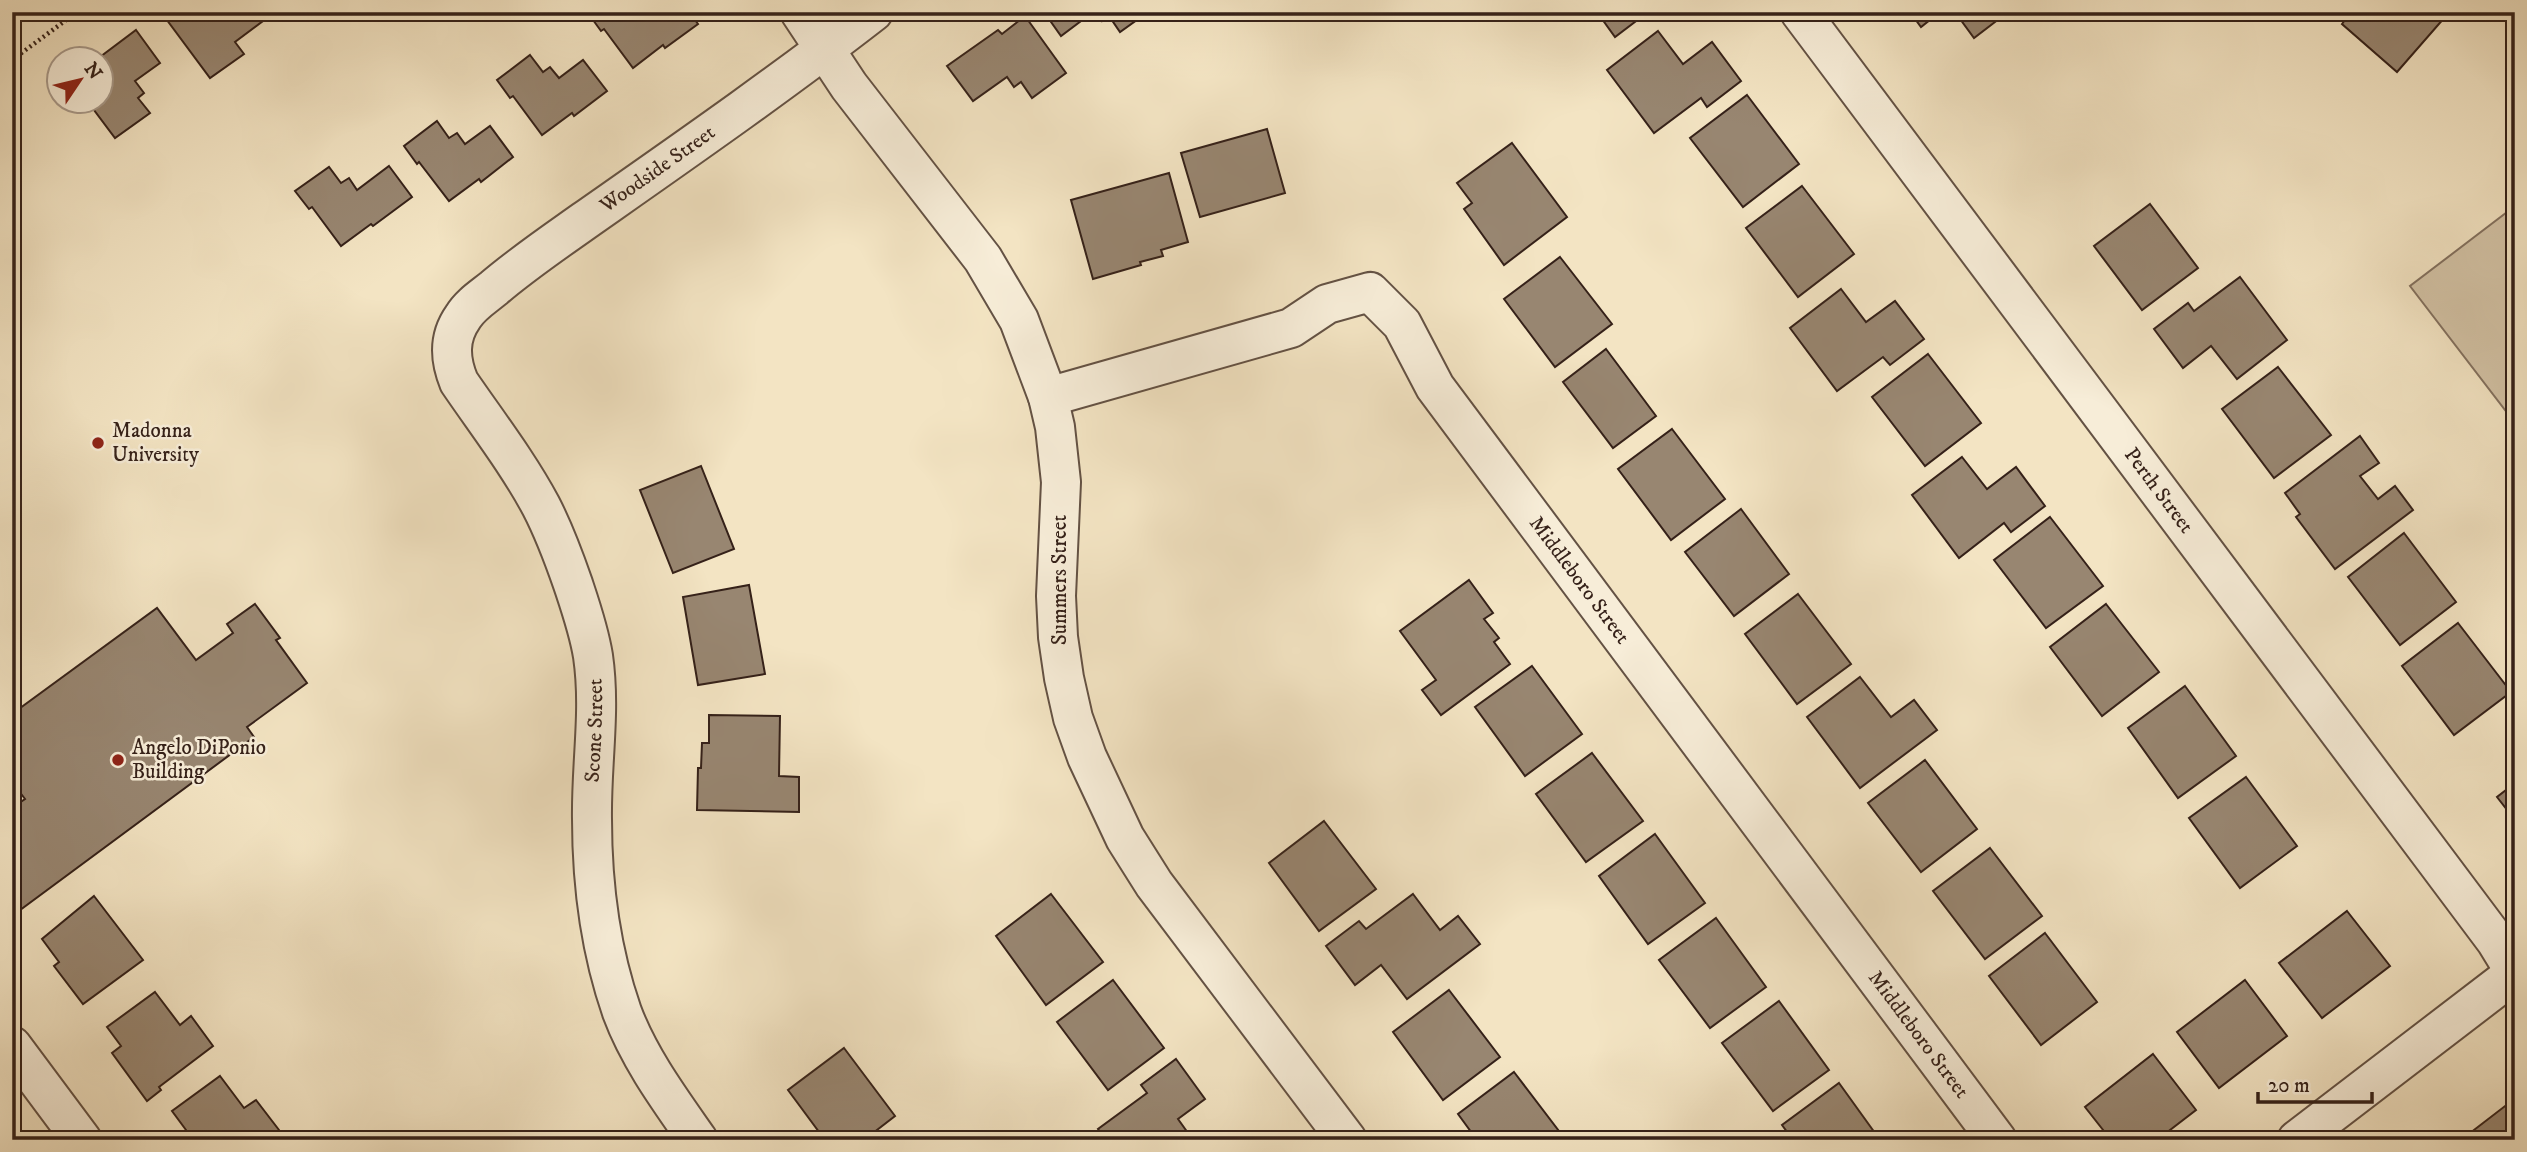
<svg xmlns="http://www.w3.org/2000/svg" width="2527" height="1152" font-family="'IM FELL DW Pica',serif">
	<rect width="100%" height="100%" fill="#f3e4c3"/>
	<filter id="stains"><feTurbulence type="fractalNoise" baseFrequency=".00286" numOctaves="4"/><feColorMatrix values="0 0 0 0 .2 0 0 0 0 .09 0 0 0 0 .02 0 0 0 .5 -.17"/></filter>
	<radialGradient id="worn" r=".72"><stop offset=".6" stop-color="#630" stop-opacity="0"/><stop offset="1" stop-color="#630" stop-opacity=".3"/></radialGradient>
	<!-- green -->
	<polygon fill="#d3c3a6" stroke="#847260" stroke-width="2" points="2515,206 2515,423 2410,286"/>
	<!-- building -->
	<g fill="#988671" stroke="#352119" stroke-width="2">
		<polygon points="161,12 262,12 267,18 235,42 244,54 210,78"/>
		<polygon points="689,12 698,24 665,48 663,45 633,68 604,29 601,31 588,13"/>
		<polygon points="1044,12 1093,12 1061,36"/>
		<polygon points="1096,12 1148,12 1120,32 1109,16 1102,21"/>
		<polygon points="1597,12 1648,12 1615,37"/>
		<polygon points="1910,12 1940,12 1921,27"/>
		<polygon points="1955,12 2008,12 1974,38"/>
		<polygon points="2351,12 2440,12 2445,17 2397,72 2342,24"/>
		<polygon points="1025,16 1066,73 1032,98 1021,82 1014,87 1007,77 973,101 947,66 998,30 1002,34"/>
		<polygon points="136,30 160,63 135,81 144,93 138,98 150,113 115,138 88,102 102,102 102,60 96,60"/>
		<polygon points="1658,31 1683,64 1712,42 1741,81 1707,107 1701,98 1654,133 1607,70"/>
		<polygon points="530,55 543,72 550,67 559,78 583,60 607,91 574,116 572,113 542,135 513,96 510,98 497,80"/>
		<polygon points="1747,95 1799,164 1743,207 1690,138"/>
		<polygon points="437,121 449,138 457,133 465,144 490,126 513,157 481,182 479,179 449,201 419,162 417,164 404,146"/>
		<polygon points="1267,129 1285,193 1200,217 1181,153"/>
		<polygon points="1512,143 1567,217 1504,265 1464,209 1472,203 1457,183"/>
		<polygon points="389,166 412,197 373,226 371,224 341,246 312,207 309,209 295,191 329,167 341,183 349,178 357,190"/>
		<polygon points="1169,173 1188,242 1161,250 1163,256 1140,262 1141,265 1093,279 1071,200"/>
		<polygon points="1802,186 1854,254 1798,297 1746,228"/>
		<polygon points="2150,204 2198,268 2142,310 2094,246"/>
		<polygon points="1560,257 1612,324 1555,367 1504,299"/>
		<polygon points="2240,277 2287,340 2237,379 2211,346 2183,368 2154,329 2188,303 2194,311"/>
		<polygon points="1841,289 1866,322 1895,301 1924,339 1890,365 1883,357 1837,391 1790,328"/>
		<polygon points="1606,349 1656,416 1613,448 1563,382"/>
		<polygon points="1928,354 1981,423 1925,466 1872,397"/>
		<polygon points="2278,367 2331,435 2274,478 2222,409"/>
		<polygon points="1672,429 1725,499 1671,540 1618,469"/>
		<polygon points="2360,436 2379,463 2360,476 2378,499 2395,486 2413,510 2335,569 2296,517 2300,514 2285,493"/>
		<polygon points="1962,457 1987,489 2016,467 2045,506 2011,532 2004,523 1959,558 1912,495"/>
		<polygon points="701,466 734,549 673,573 640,490"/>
		<polygon points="1741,509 1789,574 1734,616 1685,552"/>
		<polygon points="2050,517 2103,586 2046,628 1994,560"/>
		<polygon points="2404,533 2456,602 2400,645 2348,577"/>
		<polygon points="1469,580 1493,613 1484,619 1499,638 1494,642 1510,664 1441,715 1422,690 1436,680 1400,631"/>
		<polygon points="749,585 765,674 698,685 683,597"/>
		<polygon points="1798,594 1851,664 1797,704 1745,634"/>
		<polygon points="255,604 280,638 276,640 307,683 247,727 254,737 12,916 12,808 25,799 12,782 12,714 157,608 196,660 233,633 227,624"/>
		<polygon points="2106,604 2159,672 2102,716 2050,647"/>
		<polygon points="2458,623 2511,692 2454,735 2402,666"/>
		<polygon points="1532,666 1582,734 1525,776 1475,707"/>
		<polygon points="1860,677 1891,717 1914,700 1937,730 1860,788 1807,717"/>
		<polygon points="2185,686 2236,756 2178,798 2128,728"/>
		<polygon points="709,715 780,716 779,776 799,777 799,812 697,810 698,768 701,768 702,743 709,743"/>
		<polygon points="1592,753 1643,821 1586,862 1536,794"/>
		<polygon points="1925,760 1977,829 1921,872 1868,803"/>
		<polygon points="2246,777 2297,846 2240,888 2189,818"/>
		<polygon points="2515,783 2515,820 2497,797"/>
		<polygon points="1324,821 1376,889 1319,931 1269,863"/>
		<polygon points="1655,834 1705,903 1648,944 1599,876"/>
		<polygon points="1990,848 2042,916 1985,959 1933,891"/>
		<polygon points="1051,894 1103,962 1046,1005 996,936"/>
		<polygon points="1413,894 1440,930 1458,916 1480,944 1407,999 1381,965 1355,985 1326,946 1359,921 1366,929"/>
		<polygon points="94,896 143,960 83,1004 54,966 59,962 42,939"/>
		<polygon points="2347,911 2390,966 2322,1018 2279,963"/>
		<polygon points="1716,918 1766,987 1710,1028 1659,960"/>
		<polygon points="2045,933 2097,1002 2041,1045 1989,976"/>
		<polygon points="1113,980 1164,1048 1108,1090 1057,1022"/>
		<polygon points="2245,980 2287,1036 2219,1088 2177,1032"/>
		<polygon points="1449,990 1500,1057 1443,1100 1393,1032"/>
		<polygon points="155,992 180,1025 191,1016 213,1046 159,1087 161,1090 147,1101 112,1053 121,1046 107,1027"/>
		<polygon points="1779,1001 1829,1070 1773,1111 1722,1043"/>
		<polygon points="844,1048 895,1116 864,1140 825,1140 788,1090"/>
		<polygon points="2153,1054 2196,1110 2157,1140 2111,1140 2085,1107"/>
		<polygon points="1176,1059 1205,1099 1178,1119 1193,1140 1106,1140 1098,1129 1147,1093 1141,1085"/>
		<polygon points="1514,1072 1565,1139 1477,1140 1458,1114"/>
		<polygon points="220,1076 244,1108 256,1100 279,1130 266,1140 180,1140 177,1137 186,1130 172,1111"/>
		<polygon points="1839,1083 1880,1140 1793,1140 1782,1125"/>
		<polygon points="2509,1103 2515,1110 2515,1140 2461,1140"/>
	</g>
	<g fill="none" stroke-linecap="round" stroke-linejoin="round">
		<defs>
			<g id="minor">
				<polyline points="800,12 849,86 983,259 1019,320 1048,397 1055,427 1061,482 1056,596 1058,637 1064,678 1073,718 1087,757 1125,838 1154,884 1347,1140"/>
				<path id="s1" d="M 1800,12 L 2496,941 L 2515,972"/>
				<path id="s2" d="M 1048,397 L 1291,328 L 1327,304 L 1370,292 L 1402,324 L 1435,387 L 1997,1140"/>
				<polyline points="12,1046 82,1140"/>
				<path id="s3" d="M 698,1140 C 670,1100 639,1058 622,1012 C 601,952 592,883 592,819 C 591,764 601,711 593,656 C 589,631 581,608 573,584 C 564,558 554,531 541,506 C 518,463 487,423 459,382 C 450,360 448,338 463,317 C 470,305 483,297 494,288 C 522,264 553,243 584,221 C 681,153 779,85 873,12"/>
				<polyline points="2297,1140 2515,973"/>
			</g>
		</defs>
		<!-- minor casing -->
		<use href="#minor" stroke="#645244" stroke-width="42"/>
		<!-- path -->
		<polyline stroke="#352119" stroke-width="4.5" stroke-dasharray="2 3.5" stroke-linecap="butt" points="12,60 77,12"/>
		<!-- minor -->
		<use href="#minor" stroke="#f7edd8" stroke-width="38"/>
	</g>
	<!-- markers -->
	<g fill="#8f2418" stroke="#f7edd8" stroke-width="2.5">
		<circle cx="98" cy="443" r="7"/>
		<circle cx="118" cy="760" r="7"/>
	</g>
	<g text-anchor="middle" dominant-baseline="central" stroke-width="5" stroke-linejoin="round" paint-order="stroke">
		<!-- street labels -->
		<g font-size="21" fill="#352119" stroke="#f7edd8">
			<text stroke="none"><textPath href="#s3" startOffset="1130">Woodside Street</textPath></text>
			<text stroke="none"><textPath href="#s1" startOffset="598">Perth Street</textPath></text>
			<text transform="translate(1060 580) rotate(-90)">Summers Street</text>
			<text stroke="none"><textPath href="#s2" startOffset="698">Middleboro Street</textPath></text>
			<text stroke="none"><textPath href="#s3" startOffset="434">Scone Street</textPath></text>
			<text stroke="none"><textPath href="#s2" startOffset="1265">Middleboro Street</textPath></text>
		</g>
		<!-- poi labels -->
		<g font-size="21" fill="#352119" stroke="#f7edd8" text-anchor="start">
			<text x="112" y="431">Madonna<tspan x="112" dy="24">University</tspan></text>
			<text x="132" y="748">Angelo DiPonio<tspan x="132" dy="24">Building</tspan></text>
		</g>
	</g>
	<!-- margin -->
	<rect width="2527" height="1152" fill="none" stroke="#f3e4c3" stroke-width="42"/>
	<rect x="14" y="14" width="2499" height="1124" fill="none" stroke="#352119" stroke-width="3.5"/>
	<rect x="21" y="21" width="2485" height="1110" fill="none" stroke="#352119" stroke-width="2"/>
	<!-- north arrow -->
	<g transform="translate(80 80) rotate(55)"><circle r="33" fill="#f7edd8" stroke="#a99b8c" stroke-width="2"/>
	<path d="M0-5L12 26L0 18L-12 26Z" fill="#8f2418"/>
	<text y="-10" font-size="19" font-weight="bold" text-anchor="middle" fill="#352119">N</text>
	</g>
	<!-- scale -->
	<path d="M2258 1092v10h114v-10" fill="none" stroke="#352119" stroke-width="3.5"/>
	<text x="2268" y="1092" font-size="21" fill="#352119" stroke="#f7edd8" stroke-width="5" paint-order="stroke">20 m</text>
	<rect width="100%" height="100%" filter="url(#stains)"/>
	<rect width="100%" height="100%" fill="url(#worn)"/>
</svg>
